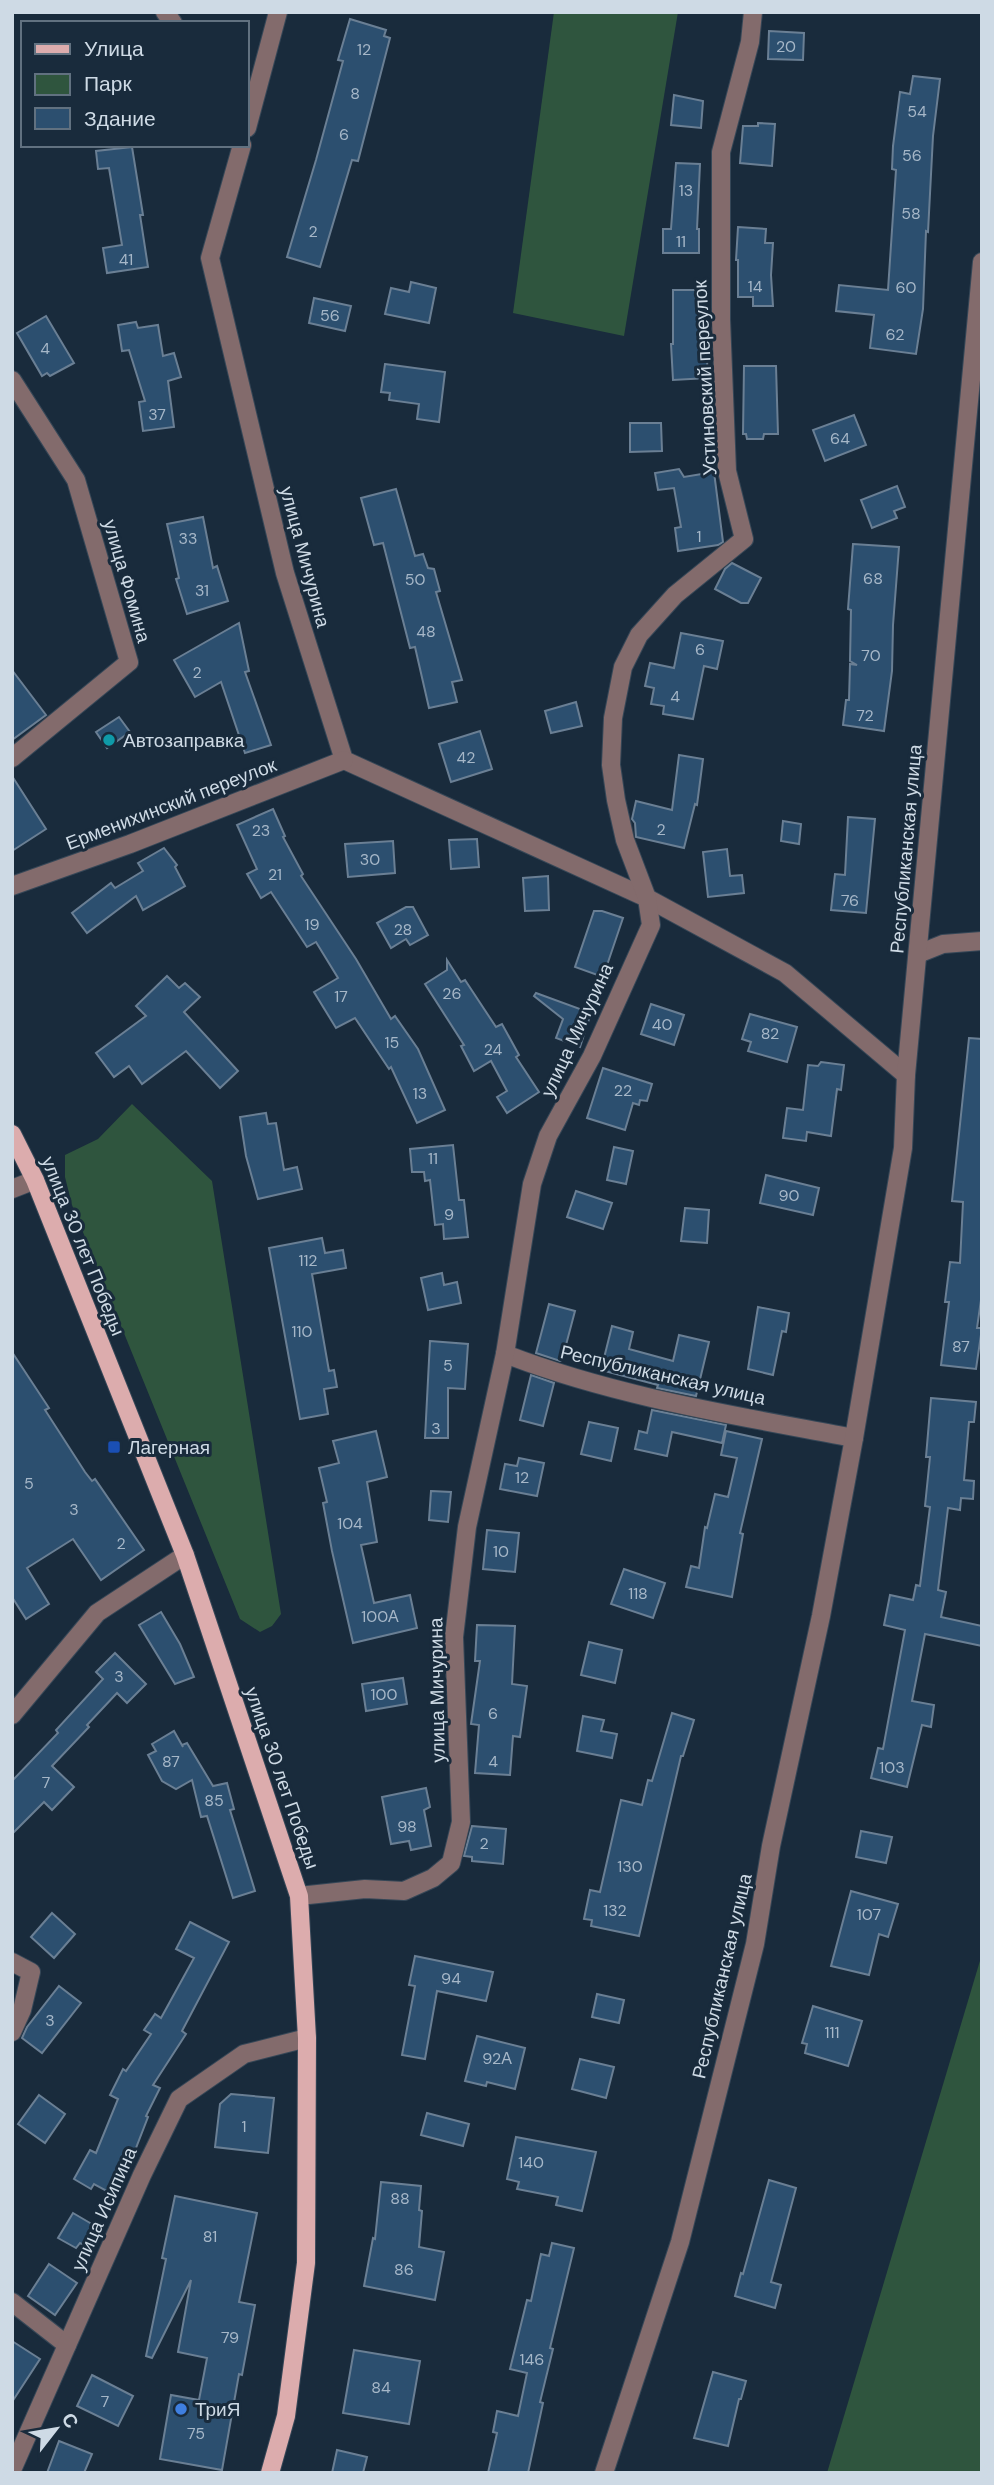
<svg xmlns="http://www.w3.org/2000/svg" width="994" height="2485" font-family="'DM Sans',sans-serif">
	<rect width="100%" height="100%" fill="#192b3c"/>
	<!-- green -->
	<g fill="#2f553e">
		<polygon points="554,12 678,12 624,336 513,313"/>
		<polygon points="132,1104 212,1181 281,1614 272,1626 260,1632 240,1619 72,1205 65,1177 65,1155 98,1139"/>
		<polygon points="982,1954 982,2473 827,2473"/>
	</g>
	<!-- building -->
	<g fill="#2c4f6f" stroke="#6a7f94" stroke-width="2">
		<polygon points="350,19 386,30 384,36 390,38 358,161 352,160 320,267 287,257 316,160 343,61 338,60"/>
		<polygon points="769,31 804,33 803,60 768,59"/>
		<polygon points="913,76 940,79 933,136 928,232 926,231 923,309 916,354 870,348 874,315 836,311 839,285 888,290 896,170 892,169 893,146 900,92 910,94"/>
		<polygon points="674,95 703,101 701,128 671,125"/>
		<polygon points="758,123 775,124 772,166 740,163 743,126 758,126"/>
		<polygon points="132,147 143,215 140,215 148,267 107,273 103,248 122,245 109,168 98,169 96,151"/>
		<polygon points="676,163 700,164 697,229 699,229 699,253 663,253 663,229 671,229"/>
		<polygon points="738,227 766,229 765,243 773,243 771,275 773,306 753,306 753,297 738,297 738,260 736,260"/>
		<polygon points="411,282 436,288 429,323 385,314 391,288 409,292"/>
		<polygon points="673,290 702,290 703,342 706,342 708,378 673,380 671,344 673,344"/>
		<polygon points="314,298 351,306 345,331 309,323"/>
		<polygon points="46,316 74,363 50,376 47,373 42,376 17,333"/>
		<polygon points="136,322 138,328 158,325 163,356 174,353 181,377 168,381 174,427 143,431 139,402 145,401 129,350 122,351 118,325"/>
		<polygon points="385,364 445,372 439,422 417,419 419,404 389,400 390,393 381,392"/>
		<polygon points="744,366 776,366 778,434 764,434 763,439 747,439 746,434 743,434"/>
		<polygon points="854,415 866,445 825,461 813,430"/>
		<polygon points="630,423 661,423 662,451 630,452"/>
		<polygon points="679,469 684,477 714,472 723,542 718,545 678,551 675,528 681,527 674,488 658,490 655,473"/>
		<polygon points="897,486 905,507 894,511 897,518 872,528 861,500"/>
		<polygon points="396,489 415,556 423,554 428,568 434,569 440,591 436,592 462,680 452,682 457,702 429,708 415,647 410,648 383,543 374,545 361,498"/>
		<polygon points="203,517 213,568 217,566 228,601 187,614 176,579 179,578 167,524"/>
		<polygon points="853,544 899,547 893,625 892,671 884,731 843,725 846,700 849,700 850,664 857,665 850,661 851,610 848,609"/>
		<polygon points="732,563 761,578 748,603 741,603 715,589 725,569"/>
		<polygon points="239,623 249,671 245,672 271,745 245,753 221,682 195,697 174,660"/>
		<polygon points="681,633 723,641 717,669 704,666 693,719 663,714 664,706 651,704 654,688 645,686 650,663 674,668"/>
		<polygon points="12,670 46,715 12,740"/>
		<polygon points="576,702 582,726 551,733 545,711"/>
		<polygon points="119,717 130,732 107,748 96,732"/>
		<polygon points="480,731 492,769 451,782 439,744"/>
		<polygon points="679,755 703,759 697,805 695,804 684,848 636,837 635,823 632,819 636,801 672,810"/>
		<polygon points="12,776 46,829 12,851"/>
		<polygon points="273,809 285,836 283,837 303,874 301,876 356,959 391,1019 395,1016 418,1049 445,1110 417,1123 391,1067 389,1069 355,1018 336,1028 314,992 338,978 316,942 307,947 271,892 261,898 247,874 257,869 237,825"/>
		<polygon points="848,817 875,819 866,913 831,910 835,874 845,875"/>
		<polygon points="783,821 801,824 799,844 781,841"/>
		<polygon points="477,839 479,867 451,869 449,840"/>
		<polygon points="393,841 395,873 348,877 345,844"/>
		<polygon points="164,848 177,865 175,867 185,886 143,910 136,896 87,933 72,913 111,883 115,888 143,871 138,863"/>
		<polygon points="727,849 730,876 742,875 744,893 708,897 703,852"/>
		<polygon points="548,876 549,910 525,911 523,878"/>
		<polygon points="406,907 413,907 428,935 410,945 406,939 391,948 377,923"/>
		<polygon points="594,911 602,911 623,918 603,977 575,967"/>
		<polygon points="447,960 461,982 465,980 496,1027 502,1024 519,1055 516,1057 539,1092 507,1113 497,1097 507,1091 491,1061 474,1071 461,1046 464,1045 425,984 447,970"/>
		<polygon points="167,976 179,988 185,983 200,997 184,1012 238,1071 220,1088 186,1051 142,1084 129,1066 114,1077 96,1053 146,1016 136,1006"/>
		<polygon points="536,993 591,1013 580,1047 556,1038 563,1019 534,996"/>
		<polygon points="651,1004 684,1015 674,1045 641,1034"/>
		<polygon points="750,1014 797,1027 787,1062 748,1051 751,1042 742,1039"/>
		<polygon points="969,1038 982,1039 982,1293 977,1328 982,1328 976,1369 941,1365 949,1302 945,1302 950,1262 960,1263 963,1202 952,1201"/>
		<polygon points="821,1062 844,1065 841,1090 837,1089 831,1136 807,1132 806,1141 783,1138 787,1108 803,1110 808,1065 818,1066"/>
		<polygon points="603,1068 652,1084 647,1101 640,1100 639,1105 633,1103 625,1130 587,1118"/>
		<polygon points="266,1113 268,1124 276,1123 284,1170 297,1167 302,1189 258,1199 246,1156 240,1117"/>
		<polygon points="453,1145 459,1200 464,1200 468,1237 444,1239 443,1224 435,1225 430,1180 425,1181 424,1172 412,1172 410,1149"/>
		<polygon points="614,1147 633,1151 626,1184 607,1180"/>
		<polygon points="766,1175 819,1188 813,1215 760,1203"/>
		<polygon points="576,1191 612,1203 603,1229 567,1217"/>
		<polygon points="685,1208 709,1210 707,1243 681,1241"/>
		<polygon points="322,1238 325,1253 343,1250 346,1268 312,1274 329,1371 334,1370 337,1387 324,1389 328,1414 300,1419 269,1248"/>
		<polygon points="442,1273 444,1285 457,1282 461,1303 428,1310 421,1278"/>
		<polygon points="549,1304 575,1311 562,1360 560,1361 536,1353"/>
		<polygon points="758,1307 789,1313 786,1332 782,1331 773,1375 748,1369"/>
		<polygon points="612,1326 633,1332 629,1349 673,1361 679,1335 709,1342 696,1396 657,1388 658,1385 601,1370"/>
		<polygon points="430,1341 468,1344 465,1389 448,1388 448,1438 425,1438"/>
		<polygon points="12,1352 49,1408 45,1410 85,1472 92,1481 95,1479 144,1550 101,1580 73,1539 27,1568 49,1604 26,1619 12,1597"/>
		<polygon points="531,1375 554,1383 543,1426 520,1420"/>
		<polygon points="931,1398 976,1402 974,1422 969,1422 964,1480 974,1481 973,1499 961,1498 960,1510 948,1508 938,1590 946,1592 941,1617 982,1626 982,1646 925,1634 912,1701 934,1705 931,1727 922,1725 907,1787 871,1778 878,1748 883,1749 905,1630 884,1625 890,1595 913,1600 916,1585 920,1586 930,1507 925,1506 930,1457 926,1457"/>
		<polygon points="652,1410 726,1425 722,1443 672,1432 667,1456 635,1449 639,1431 647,1433"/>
		<polygon points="589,1422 618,1428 611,1461 581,1454"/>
		<polygon points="376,1431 387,1477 367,1482 377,1542 361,1545 374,1603 410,1595 417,1628 353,1643 332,1551 323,1503 327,1502 319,1468 339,1463 333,1441"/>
		<polygon points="726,1431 762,1439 740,1533 743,1534 732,1597 686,1587 691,1566 699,1568 705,1527 707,1528 715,1494 728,1497 737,1458 721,1455"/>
		<polygon points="519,1458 544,1463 537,1496 500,1489 505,1464 517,1466"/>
		<polygon points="431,1491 451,1492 448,1522 429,1520"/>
		<polygon points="487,1530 519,1533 515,1572 483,1569"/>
		<polygon points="624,1569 665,1583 653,1618 611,1604"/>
		<polygon points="161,1612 180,1644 194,1677 175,1684 139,1625"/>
		<polygon points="477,1625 515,1626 512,1684 527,1686 520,1737 513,1736 510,1775 475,1773 479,1725 471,1724 480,1661 475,1661"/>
		<polygon points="589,1642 622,1650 615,1683 581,1675"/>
		<polygon points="115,1653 146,1684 127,1703 117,1693 87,1725 89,1727 52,1766 74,1787 52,1810 44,1802 12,1834 12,1781 58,1733 56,1730 103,1679 96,1672"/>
		<polygon points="403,1678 407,1704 366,1711 362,1684"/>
		<polygon points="672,1713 694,1720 683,1756 681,1756 639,1936 591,1926 592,1920 584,1919 590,1890 600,1892 621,1800 642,1805 648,1780 652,1781"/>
		<polygon points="583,1716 604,1720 601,1731 617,1734 612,1758 577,1751"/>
		<polygon points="174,1731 183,1747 182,1745 187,1743 213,1786 227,1783 234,1809 230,1810 255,1891 233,1898 207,1816 201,1817 192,1780 176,1789 162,1781 148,1755 156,1751 152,1744"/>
		<polygon points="426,1788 430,1807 424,1810 431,1846 411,1850 409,1841 391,1844 382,1797"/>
		<polygon points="472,1826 506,1829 503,1864 472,1861 472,1857 464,1856"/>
		<polygon points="861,1831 892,1837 886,1863 856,1857"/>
		<polygon points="851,1891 898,1904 888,1937 879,1934 869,1975 831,1966"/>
		<polygon points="52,1913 75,1934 54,1958 31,1937"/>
		<polygon points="190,1922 229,1942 182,2031 186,2034 153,2085 160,2088 146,2116 148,2117 127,2171 114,2195 94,2184 91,2189 74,2179 90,2150 96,2153 118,2099 110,2095 123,2069 126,2071 151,2034 144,2030 155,2014 161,2018 194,1958 176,1949"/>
		<polygon points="415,1956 493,1972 486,2001 437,1991 425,2059 402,2055 415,1986 409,1985"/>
		<polygon points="59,1986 81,2003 42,2053 22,2038 27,2027"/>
		<polygon points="597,1994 624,2000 619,2023 592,2017"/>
		<polygon points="813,2006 862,2021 848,2066 805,2053 807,2044 802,2043"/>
		<polygon points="477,2036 525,2048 515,2089 487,2082 486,2086 465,2081"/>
		<polygon points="580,2059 614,2067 606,2098 572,2089"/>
		<polygon points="231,2094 274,2098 268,2153 215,2147 220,2104"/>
		<polygon points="39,2095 65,2114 45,2143 18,2124"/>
		<polygon points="427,2113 469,2124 463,2146 421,2135"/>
		<polygon points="516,2137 596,2152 582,2211 556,2205 558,2197 517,2189 519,2182 507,2179"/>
		<polygon points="769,2180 796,2188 771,2282 781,2285 775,2308 735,2296 741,2273 743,2274"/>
		<polygon points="381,2182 421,2186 419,2210 422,2211 419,2247 444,2252 435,2300 364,2286 373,2238 375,2239"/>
		<polygon points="175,2196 257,2213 239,2302 255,2305 242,2375 239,2374 222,2470 160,2459 171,2395 199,2400 207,2358 178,2352 191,2280 152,2358 146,2356 166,2259 162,2258"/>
		<polygon points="73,2213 102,2230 91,2249 80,2243 76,2248 58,2238"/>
		<polygon points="552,2243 574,2248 550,2348 553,2349 540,2402 543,2403 528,2473 488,2473 497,2433 493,2432 497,2411 518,2416 527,2373 510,2369 527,2300 531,2301 541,2254 549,2256"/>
		<polygon points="49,2264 77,2283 55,2315 28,2296"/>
		<polygon points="12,2341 40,2359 12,2402"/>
		<polygon points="354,2350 420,2361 409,2424 343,2413"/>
		<polygon points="713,2372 746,2381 741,2399 739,2399 728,2446 694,2438"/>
		<polygon points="92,2375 133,2396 118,2426 77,2406"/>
		<polygon points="59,2441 92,2454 84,2473 47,2473"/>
		<polygon points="337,2450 367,2457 363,2473 332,2473"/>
	</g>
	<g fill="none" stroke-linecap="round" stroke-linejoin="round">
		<defs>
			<g id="minor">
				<polyline points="165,12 173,23"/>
				<polyline points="247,128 278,12"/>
				<polyline points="242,145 210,258 285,573 344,760 647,898 785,973 906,1075"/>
				<polyline points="12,380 76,480 129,662 12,758"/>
				<polyline points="12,886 130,844 344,760"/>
				<polyline points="918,954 943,944 982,941"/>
				<polyline points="12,1189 35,1180"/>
				<path d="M 505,1354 C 616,1397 738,1416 854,1438"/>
				<polyline points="12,1715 97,1613 185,1555"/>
				<polyline points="299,1896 365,1889 404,1891 433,1878 451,1863 461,1822 454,1637 467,1527 505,1354 532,1184 548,1136 592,1056 651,925 647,898 625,840 616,800 611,765 613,718 623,667 639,635 675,595 744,539 727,471 721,319 721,152 750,42 753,12"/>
				<polyline points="12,1962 31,1972 22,2010 12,2032"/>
				<polyline points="12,2302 67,2345"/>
				<polyline points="12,2470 142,2175 179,2099 244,2054 307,2038"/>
				<polyline points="604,2473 680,2242 755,1944 771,1846 821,1616 854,1438 903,1148 906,1075 982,262"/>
			</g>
			<polyline id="major" points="12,1134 35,1180 185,1555 299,1896 307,2038 306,2263 286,2416 270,2473"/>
		</defs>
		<!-- minor casing -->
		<use href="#minor" stroke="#364757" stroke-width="20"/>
		<!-- major casing -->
		<use href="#major" stroke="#364757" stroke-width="20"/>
		<!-- minor -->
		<use href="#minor" stroke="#836b6c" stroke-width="18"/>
		<!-- major -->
		<use href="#major" stroke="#dcacad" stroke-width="18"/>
	</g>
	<!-- markers -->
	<circle fill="#0f9aa8" stroke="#192b3c" stroke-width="2.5" cx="109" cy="740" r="7"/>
	<rect fill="#1a4fb4" stroke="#192b3c" stroke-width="2.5" x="107" y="1440" width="14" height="14" rx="3.5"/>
	<circle fill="#3f7fe0" stroke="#192b3c" stroke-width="2.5" cx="181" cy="2409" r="7"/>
	<g text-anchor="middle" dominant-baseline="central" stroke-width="6" stroke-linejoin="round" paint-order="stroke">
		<!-- number labels -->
		<g font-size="16" fill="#a6b7c8">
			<text x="786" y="46">20</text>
			<text x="364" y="49">12</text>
			<text x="355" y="93">8</text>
			<text x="917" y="111">54</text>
			<text x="344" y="134">6</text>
			<text x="912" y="155">56</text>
			<text x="686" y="190">13</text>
			<text x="911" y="213">58</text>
			<text x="313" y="231">2</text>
			<text x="681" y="241">11</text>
			<text x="126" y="259">41</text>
			<text x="755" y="286">14</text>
			<text x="906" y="287">60</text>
			<text x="330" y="315">56</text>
			<text x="895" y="334">62</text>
			<text x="45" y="348">4</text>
			<text x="157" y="414">37</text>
			<text x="840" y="438">64</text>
			<text x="699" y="536">1</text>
			<text x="188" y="538">33</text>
			<text x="873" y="578">68</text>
			<text x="415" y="579">50</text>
			<text x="202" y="590">31</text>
			<text x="426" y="631">48</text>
			<text x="700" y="649">6</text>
			<text x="871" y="655">70</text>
			<text x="197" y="672">2</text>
			<text x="675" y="696">4</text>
			<text x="865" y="715">72</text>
			<text x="466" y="757">42</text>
			<text x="661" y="829">2</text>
			<text x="261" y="830">23</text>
			<text x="370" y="859">30</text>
			<text x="275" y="874">21</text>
			<text x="850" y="900">76</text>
			<text x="312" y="924">19</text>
			<text x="403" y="929">28</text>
			<text x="452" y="993">26</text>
			<text x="341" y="996">17</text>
			<text x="662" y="1024">40</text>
			<text x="770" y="1033">82</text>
			<text x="392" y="1042">15</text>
			<text x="493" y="1049">24</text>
			<text x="623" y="1090">22</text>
			<text x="420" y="1093">13</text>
			<text x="433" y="1158">11</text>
			<text x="789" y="1195">90</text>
			<text x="449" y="1214">9</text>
			<text x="308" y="1260">112</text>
			<text x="302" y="1331">110</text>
			<text x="961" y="1346">87</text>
			<text x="448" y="1365">5</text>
			<text x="436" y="1428">3</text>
			<text x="522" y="1477">12</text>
			<text x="29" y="1483">5</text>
			<text x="74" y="1509">3</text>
			<text x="350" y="1523">104</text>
			<text x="121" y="1543">2</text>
			<text x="501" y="1551">10</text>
			<text x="638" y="1593">118</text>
			<text x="380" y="1616">100А</text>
			<text x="119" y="1676">3</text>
			<text x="384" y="1694">100</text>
			<text x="493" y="1713">6</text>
			<text x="171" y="1761">87</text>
			<text x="493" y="1761">4</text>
			<text x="892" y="1767">103</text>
			<text x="46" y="1782">7</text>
			<text x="214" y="1800">85</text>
			<text x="407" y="1826">98</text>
			<text x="484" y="1843">2</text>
			<text x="630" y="1866">130</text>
			<text x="615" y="1910">132</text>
			<text x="869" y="1914">107</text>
			<text x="451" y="1978">94</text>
			<text x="50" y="2020">3</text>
			<text x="832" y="2032">111</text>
			<text x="497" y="2058">92А</text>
			<text x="244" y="2126">1</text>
			<text x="531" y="2162">140</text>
			<text x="400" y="2198">88</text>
			<text x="210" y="2236">81</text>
			<text x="404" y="2269">86</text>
			<text x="230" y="2337">79</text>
			<text x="532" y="2359">146</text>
			<text x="381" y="2387">84</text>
			<text x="105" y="2401">7</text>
			<text x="196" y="2433">75</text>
		</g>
		<!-- street labels -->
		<g font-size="19" fill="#cedae5" stroke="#192b3c">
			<text transform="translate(705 378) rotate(-93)">Устиновский переулок</text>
			<text transform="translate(305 557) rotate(75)">улица Мичурина</text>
			<text transform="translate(127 581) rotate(74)">улица Фомина</text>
			<text transform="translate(171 804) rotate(-21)">Ерменихинский переулок</text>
			<text transform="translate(906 849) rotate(-85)">Республиканская улица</text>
			<text transform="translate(577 1030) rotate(-65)">улица Мичурина</text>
			<text transform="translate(83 1246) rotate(68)">улица 30 лет Победы</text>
			<text transform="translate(663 1375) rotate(13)">Республиканская улица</text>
			<text transform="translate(437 1690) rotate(-91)">улица Мичурина</text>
			<text transform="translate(282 1778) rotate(71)">улица 30 лет Победы</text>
			<text transform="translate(722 1976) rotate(-77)">Республиканская улица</text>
			<text transform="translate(104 2209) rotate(-66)">улица Исипина</text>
		</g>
		<!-- poi labels -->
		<g font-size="19" fill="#cedae5" stroke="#192b3c" text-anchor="start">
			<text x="123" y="740">Автозаправка</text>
			<text x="128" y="1447">Лагерная</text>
			<text x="195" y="2409">ТриЯ</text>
		</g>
	</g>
	<!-- border -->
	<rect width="994" height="2485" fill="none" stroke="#cedae5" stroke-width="28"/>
	<!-- legend -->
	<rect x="21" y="21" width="228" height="126" fill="#192b3c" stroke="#617180" stroke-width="2"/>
	<rect x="35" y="44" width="35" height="10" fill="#dcacad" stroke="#617180" stroke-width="2"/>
	<text x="84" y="56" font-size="21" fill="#cedae5">Улица</text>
	<rect x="35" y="74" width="35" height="21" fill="#2f553e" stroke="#617180" stroke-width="2"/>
	<text x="84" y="91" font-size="21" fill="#cedae5">Парк</text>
	<rect x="35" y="108" width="35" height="21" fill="#2c4f6f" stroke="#617180" stroke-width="2"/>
	<text x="84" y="126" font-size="21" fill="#cedae5">Здание</text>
	<!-- north arrow -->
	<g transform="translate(56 2429) rotate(59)" stroke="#192b3c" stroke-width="5" paint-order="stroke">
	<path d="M0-5L12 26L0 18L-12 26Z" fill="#cedae5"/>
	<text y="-10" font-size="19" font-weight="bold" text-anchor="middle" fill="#cedae5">С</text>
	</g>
</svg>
